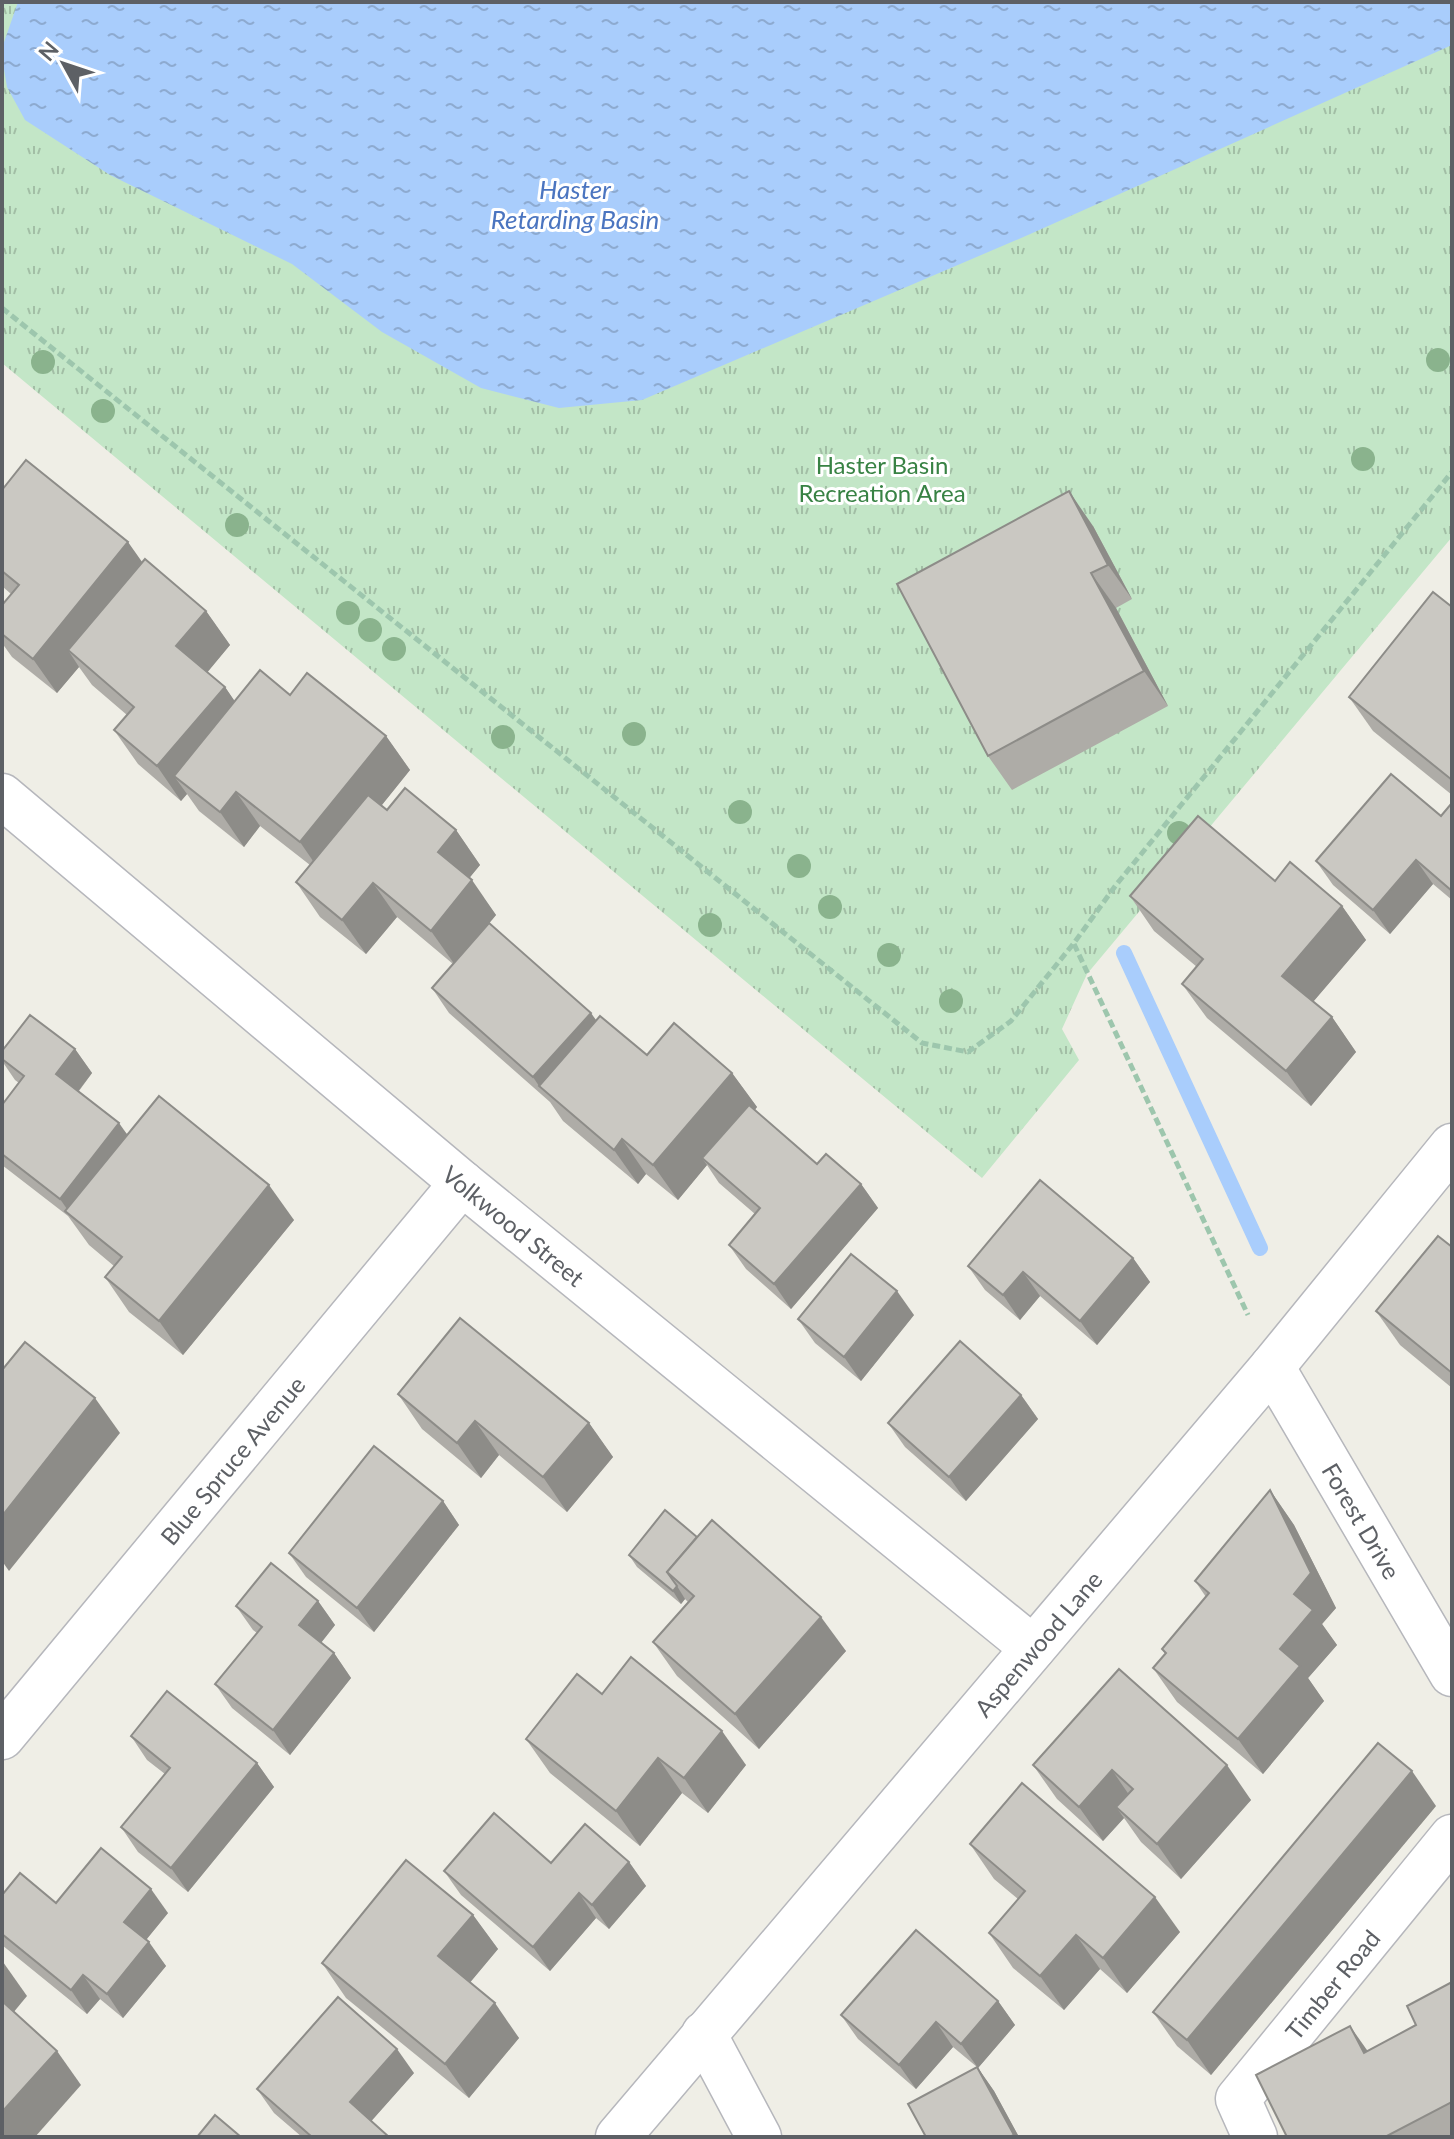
<svg xmlns="http://www.w3.org/2000/svg" width="1454" height="2139" font-family="Lato,sans-serif">
	<defs>
		<pattern id="park-tufts" width="24" height="20" patternUnits="userSpaceOnUse" patternTransform="scale(2)"><rect width="24" height="20" fill="#c3e6c7"/><path d="M3 7l-1-3M5 7V3M7 7l1-3M15 17l-1-3M17 17v-4M19 17l1-3" fill="none" stroke="#a2bea5"/></pattern>
		<pattern id="water-ripples" width="26" height="14" patternUnits="userSpaceOnUse" patternTransform="scale(2)"><rect width="26" height="14" fill="#a9cdfc"/><path d="M2 4q2-2 4 0t4 0M15 11q2-2 4 0t4 0" fill="none" stroke="#8daad0"/></pattern>
	</defs>
	<rect width="100%" height="100%" fill="#efeee6"/>
	<!-- park -->
	<polygon fill="url(#park-tufts)" points="2,2 1452,2 1452,537 1087,974 1062,1029 1079,1060 982,1178 2,363"/>
	<!-- water -->
	<polygon fill="url(#water-ripples)" points="18,2 1452,2 1452,45 1028,235 642,400 559,408 481,388 382,332 292,264 110,175 25,120 7,87 2,57 2,48"/>
	<g fill="none" stroke-linecap="round" stroke-linejoin="round">
		<!-- stream -->
		<polyline stroke="#a9cdfc" stroke-width="16" points="1124,953 1260,1248"/>
		<defs>
			<g id="minor">
				<path id="s1" d="M 2,796 L 462,1183 L 1033,1648"/>
				<path id="s2" d="M 1272,1367 L 1452,1674"/>
				<path id="s3" d="M 2,1737 L 462,1183"/>
				<polyline points="704,2034 759,2137"/>
				<path id="s4" d="M 618,2137 L 1272,1367 L 1452,1146"/>
				<path id="s5" d="M 1255,2137 L 1238,2099 L 1452,1837"/>
			</g>
		</defs>
		<!-- minor casing -->
		<use href="#minor" stroke="#b6b7bc" stroke-width="47"/>
		<!-- path -->
		<g stroke="#9dc6ad" stroke-width="5" stroke-dasharray="8 4" stroke-linecap="butt">
			<polyline points="2,308 922,1043 968,1052 1011,1021 1074,943 1116,885 1452,472"/>
			<polyline points="1074,944 1248,1315"/>
		</g>
		<!-- minor -->
		<use href="#minor" stroke="#fff" stroke-width="44"/>
	</g>
	<!-- trees -->
	<g fill="#8ab38d">
		<circle cx="1438" cy="360" r="12"/>
		<circle cx="43" cy="362" r="12"/>
		<circle cx="103" cy="411" r="12"/>
		<circle cx="1363" cy="459" r="12"/>
		<circle cx="237" cy="525" r="12"/>
		<circle cx="348" cy="613" r="12"/>
		<circle cx="370" cy="630" r="12"/>
		<circle cx="394" cy="649" r="12"/>
		<circle cx="634" cy="734" r="12"/>
		<circle cx="503" cy="737" r="12"/>
		<circle cx="740" cy="812" r="12"/>
		<circle cx="1179" cy="833" r="12"/>
		<circle cx="799" cy="866" r="12"/>
		<circle cx="830" cy="907" r="12"/>
		<circle cx="710" cy="925" r="12"/>
		<circle cx="889" cy="955" r="12"/>
		<circle cx="951" cy="1001" r="12"/>
	</g>
	<!-- wall -->
	<g fill="#aeaca7">
		<polygon points="2,490 142,563 206,611 230,645 207,672 225,687 235,702 290,695 386,736 410,770 381,806 387,810 456,830 480,865 469,878 496,915 489,923 596,1020 647,1055 732,1073 757,1107 755,1110 817,1164 861,1184 878,1208 791,1309 746,1269 729,1245 755,1214 719,1183 707,1165 678,1200 646,1174 638,1184 563,1121 550,1102 449,1013 432,988 453,964 397,917 366,954 320,917 296,882 310,865 260,826 244,847 199,811 187,794 181,801 138,764 114,730 127,715 92,685 79,667 57,693 12,657 2,643 2,605 11,594 2,586"/>
		<polygon points="1093,526 1132,599 1116,608 1168,706 1012,790 988,756"/>
		<polygon points="1452,607 1452,795 1373,731 1349,697"/>
		<polygon points="1452,805 1452,900 1433,884 1390,934 1333,885 1316,861 1441,816"/>
		<polygon points="1275,881 1342,906 1366,940 1313,1002 1332,1017 1356,1052 1311,1106 1207,1018 1182,984 1197,967 1154,931 1130,896"/>
		<polygon points="75,1049 92,1073 79,1091 127,1134 294,1220 183,1355 129,1312 105,1277 114,1266 89,1245 68,1216 2,1165 2,1105 19,1083 15,1080 2,1061 2,1051"/>
		<polygon points="1452,1247 1452,1388 1400,1345 1376,1311"/>
		<polygon points="1133,1258 1150,1282 1097,1345 1040,1296 1020,1320 985,1290 968,1266"/>
		<polygon points="914,1315 861,1381 815,1343 798,1319"/>
		<polygon points="398,1394 589,1423 613,1457 567,1512 499,1455 481,1478 422,1429"/>
		<polygon points="1021,1395 1038,1419 966,1501 905,1447 888,1423"/>
		<polygon points="1270,1490 1294,1525 1336,1608 1322,1624 1337,1645 1308,1678 1324,1701 1263,1774 1177,1702 1153,1668 1165,1654 1162,1649 1206,1597 1195,1581"/>
		<polygon points="443,1501 459,1525 374,1632 306,1577 289,1553"/>
		<polygon points="697,1537 846,1651 759,1749 677,1676 653,1642 688,1602 685,1599 681,1604 637,1567 629,1555"/>
		<polygon points="318,1601 335,1625 321,1643 334,1653 351,1678 290,1755 232,1708 215,1684 257,1633 253,1630 236,1606"/>
		<polygon points="1119,1669 1251,1800 1181,1879 1141,1842 1124,1818 1103,1841 1057,1799 1033,1765"/>
		<polygon points="602,1694 746,1765 708,1813 682,1793 640,1846 550,1773 526,1739"/>
		<polygon points="131,1736 257,1763 274,1787 188,1892 138,1852 121,1827 165,1774 147,1760"/>
		<polygon points="1436,1806 1211,2075 1177,2046 1153,2012"/>
		<polygon points="970,1844 1180,1932 1127,1993 1100,1969 1064,2010 1013,1968 989,1933 1018,1899 994,1879"/>
		<polygon points="629,1862 646,1886 609,1929 596,1918 550,1971 461,1895 444,1871 551,1863"/>
		<polygon points="2,1895 56,1903 168,1913 146,1940 166,1966 123,2018 100,1999 87,2014 2,1945"/>
		<polygon points="473,1915 498,1949 470,1982 519,2038 469,2098 346,1998 322,1963"/>
		<polygon points="1452,1982 1452,2137 1287,2137 1416,2025"/>
		<polygon points="998,2001 1015,2025 978,2068 994,2091 1019,2137 926,2137 977,2067 953,2047 916,2089 858,2039 841,2015"/>
		<polygon points="414,2073 371,2121 389,2137 302,2137 274,2113 257,2089"/>
	</g>
	<!-- shaded-wall -->
	<g fill="#8d8c88">
		<polygon points="1069,491 1093,526 1132,599 1108,565"/>
		<polygon points="128,542 152,576 68,650 79,667 57,693 33,659"/>
		<polygon points="1091,573 1116,608 1168,706 1144,671"/>
		<polygon points="206,611 230,645 201,680 176,646"/>
		<polygon points="225,687 249,722 174,776 187,794 181,801 157,766"/>
		<polygon points="386,736 410,770 324,877 300,842"/>
		<polygon points="236,792 260,826 244,847 220,812"/>
		<polygon points="456,830 480,865 462,887 438,852"/>
		<polygon points="1416,860 1433,884 1390,934 1373,910"/>
		<polygon points="472,880 496,915 455,965 431,931"/>
		<polygon points="373,883 397,917 366,954 342,920"/>
		<polygon points="1342,906 1366,940 1306,1010 1282,976"/>
		<polygon points="591,1013 608,1037 539,1086 533,1077"/>
		<polygon points="1332,1017 1356,1052 1311,1106 1286,1071"/>
		<polygon points="75,1049 92,1073 73,1098 56,1074"/>
		<polygon points="732,1073 757,1107 708,1164 702,1158 707,1165 678,1200 653,1165"/>
		<polygon points="119,1123 136,1147 74,1219 60,1199"/>
		<polygon points="622,1139 646,1174 638,1184 614,1150"/>
		<polygon points="861,1184 878,1208 791,1309 774,1284"/>
		<polygon points="269,1185 294,1220 183,1355 159,1321"/>
		<polygon points="1133,1258 1150,1282 1097,1345 1080,1321"/>
		<polygon points="1023,1272 1040,1296 1020,1320 1003,1295"/>
		<polygon points="897,1291 914,1315 861,1381 844,1357"/>
		<polygon points="1021,1395 1038,1419 966,1501 949,1477"/>
		<polygon points="95,1398 120,1433 9,1571 2,1561 2,1516"/>
		<polygon points="475,1421 499,1455 481,1478 457,1443"/>
		<polygon points="589,1423 613,1457 567,1512 543,1477"/>
		<polygon points="1270,1490 1294,1525 1336,1608 1322,1624 1337,1645 1308,1678 1324,1701 1263,1774 1238,1739 1280,1649 1294,1594"/>
		<polygon points="443,1501 459,1525 374,1632 357,1608"/>
		<polygon points="677,1586 685,1599 681,1604 673,1591"/>
		<polygon points="318,1601 335,1625 316,1649 299,1625"/>
		<polygon points="821,1617 846,1651 759,1749 735,1714"/>
		<polygon points="334,1653 351,1678 290,1755 273,1730"/>
		<polygon points="722,1731 746,1765 708,1813 684,1778"/>
		<polygon points="658,1758 682,1793 640,1846 616,1811"/>
		<polygon points="257,1763 274,1787 188,1892 171,1868"/>
		<polygon points="1227,1765 1251,1800 1181,1879 1157,1844"/>
		<polygon points="1112,1770 1136,1805 1116,1807 1124,1818 1103,1841 1079,1807"/>
		<polygon points="1412,1771 1436,1806 1211,2075 1187,2040"/>
		<polygon points="629,1862 646,1886 609,1929 592,1905"/>
		<polygon points="151,1889 168,1913 141,1946 124,1922"/>
		<polygon points="579,1893 596,1918 550,1971 533,1947"/>
		<polygon points="1155,1897 1180,1932 1127,1993 1103,1958"/>
		<polygon points="473,1915 498,1949 463,1991 438,1956"/>
		<polygon points="1076,1935 1100,1969 1064,2010 1040,1976"/>
		<polygon points="149,1942 166,1966 123,2018 107,1994"/>
		<polygon points="3,1962 27,1996 8,2019 2,2011"/>
		<polygon points="83,1975 100,1999 87,2014 71,1990"/>
		<polygon points="998,2001 1015,2025 978,2068 994,2091 1019,2137 1015,2137 978,2068 961,2044"/>
		<polygon points="495,2003 519,2038 469,2098 445,2064"/>
		<polygon points="936,2022 953,2047 916,2089 899,2065"/>
		<polygon points="1350,2026 1374,2060 1364,2053"/>
		<polygon points="397,2049 414,2073 367,2126 350,2102"/>
		<polygon points="57,2051 81,2085 35,2137 2,2137 2,2112"/>
	</g>
	<!-- building -->
	<g fill="#cac8c2" stroke="#8d8c88" stroke-width="2">
		<polygon points="26,460 128,542 33,659 2,634 2,605 19,585 2,571 2,490"/>
		<polygon points="1069,491 1108,565 1091,573 1144,671 988,756 897,584"/>
		<polygon points="145,559 206,611 176,646 225,687 157,766 114,730 134,707 68,650"/>
		<polygon points="1433,592 1452,607 1452,780 1349,697"/>
		<polygon points="260,670 290,695 307,673 386,736 300,842 236,792 220,812 174,776"/>
		<polygon points="1391,774 1441,816 1451,804 1452,805 1452,891 1416,860 1373,910 1316,861"/>
		<polygon points="405,788 456,830 438,852 472,880 431,931 373,883 342,920 296,882 368,795 387,810"/>
		<polygon points="1198,816 1275,881 1290,862 1342,906 1282,976 1332,1017 1286,1071 1182,984 1203,959 1130,896"/>
		<polygon points="489,923 591,1013 533,1077 432,988"/>
		<polygon points="30,1015 75,1049 56,1074 119,1123 60,1199 2,1154 2,1105 24,1076 2,1059 2,1051"/>
		<polygon points="600,1016 647,1055 674,1023 732,1073 653,1165 622,1139 614,1150 539,1086"/>
		<polygon points="159,1096 269,1185 159,1321 105,1277 122,1257 65,1211"/>
		<polygon points="749,1105 817,1164 826,1154 861,1184 774,1284 729,1245 760,1208 702,1158"/>
		<polygon points="1040,1180 1133,1258 1080,1321 1023,1272 1003,1295 968,1266"/>
		<polygon points="1438,1236 1452,1247 1452,1373 1376,1311"/>
		<polygon points="851,1254 897,1291 844,1357 798,1319"/>
		<polygon points="460,1318 589,1423 543,1477 475,1421 457,1443 398,1394"/>
		<polygon points="960,1341 1021,1395 949,1477 888,1423"/>
		<polygon points="25,1342 95,1398 2,1516 2,1370"/>
		<polygon points="374,1446 443,1501 357,1608 289,1553"/>
		<polygon points="1270,1490 1311,1573 1294,1594 1313,1610 1280,1649 1300,1666 1238,1739 1153,1668 1166,1653 1162,1649 1209,1593 1195,1581"/>
		<polygon points="665,1510 697,1537 667,1572 677,1586 673,1591 629,1555"/>
		<polygon points="712,1520 821,1617 735,1714 653,1642 694,1596 667,1572"/>
		<polygon points="271,1563 318,1601 299,1625 334,1653 273,1730 215,1684 262,1627 236,1606"/>
		<polygon points="631,1657 722,1731 684,1778 658,1758 616,1811 526,1739 577,1674 602,1694"/>
		<polygon points="1119,1669 1227,1765 1157,1844 1116,1807 1133,1789 1112,1770 1079,1807 1033,1765"/>
		<polygon points="167,1691 257,1763 171,1868 121,1827 170,1768 131,1736"/>
		<polygon points="1378,1743 1412,1771 1187,2040 1153,2012"/>
		<polygon points="1022,1783 1155,1897 1103,1958 1076,1935 1040,1976 989,1933 1025,1891 970,1844"/>
		<polygon points="494,1813 551,1863 585,1824 629,1862 592,1905 579,1893 533,1947 444,1871"/>
		<polygon points="101,1848 151,1889 124,1922 149,1942 107,1994 83,1975 71,1990 2,1934 2,1895 20,1873 56,1903"/>
		<polygon points="406,1860 473,1915 438,1956 495,2003 445,2064 322,1963"/>
		<polygon points="916,1930 998,2001 961,2044 936,2022 899,2065 841,2015"/>
		<polygon points="1452,1982 1452,2102 1385,2137 1287,2137 1256,2075 1350,2026 1364,2053 1416,2025 1407,2006"/>
		<polygon points="338,1997 397,2049 350,2102 389,2137 312,2137 257,2089"/>
		<polygon points="2,2001 57,2051 2,2112"/>
		<polygon points="977,2067 1014,2135 1009,2137 926,2137 908,2104"/>
		<polygon points="215,2115 241,2137 197,2137"/>
	</g>
	<g text-anchor="middle" dominant-baseline="central" stroke-width="6" stroke-linejoin="round" paint-order="stroke">
		<!-- park labels -->
		<g font-size="24" fill="#388244" stroke="#fff">
			<text x="882" y="464">Haster Basin<tspan x="882" dy="28">Recreation Area</tspan></text>
		</g>
		<!-- street labels -->
		<g font-size="24" fill="#5d6065" stroke="#fff">
			<text stroke="none"><textPath href="#s1" startOffset="668">Volkwood Street</textPath></text>
			<text stroke="none"><textPath href="#s3" startOffset="360">Blue Spruce Avenue</textPath></text>
			<text stroke="none"><textPath href="#s2" startOffset="178">Forest Drive</textPath></text>
			<text stroke="none"><textPath href="#s4" startOffset="648">Aspenwood Lane</textPath></text>
			<text stroke="none"><textPath href="#s5" startOffset="190">Timber Road</textPath></text>
		</g>
		<!-- water labels -->
		<g font-size="26" font-style="italic" fill="#4b75c0" stroke="#fff">
			<text x="575" y="189">Haster<tspan x="575" dy="30">Retarding Basin</tspan></text>
		</g>
	</g>
	<!-- border -->
	<rect width="1454" height="2139" fill="none" stroke="#5d6065" stroke-width="8"/>
	<!-- north arrow -->
	<g transform="translate(64 64) rotate(310)" stroke="#ffffff" stroke-width="6" paint-order="stroke">
	<path d="M0-6L14 30L0 20L-14 30Z" fill="#5d6065"/>
	<text y="-12" font-size="22" font-weight="bold" text-anchor="middle" fill="#5d6065">N</text>
	</g>
</svg>
